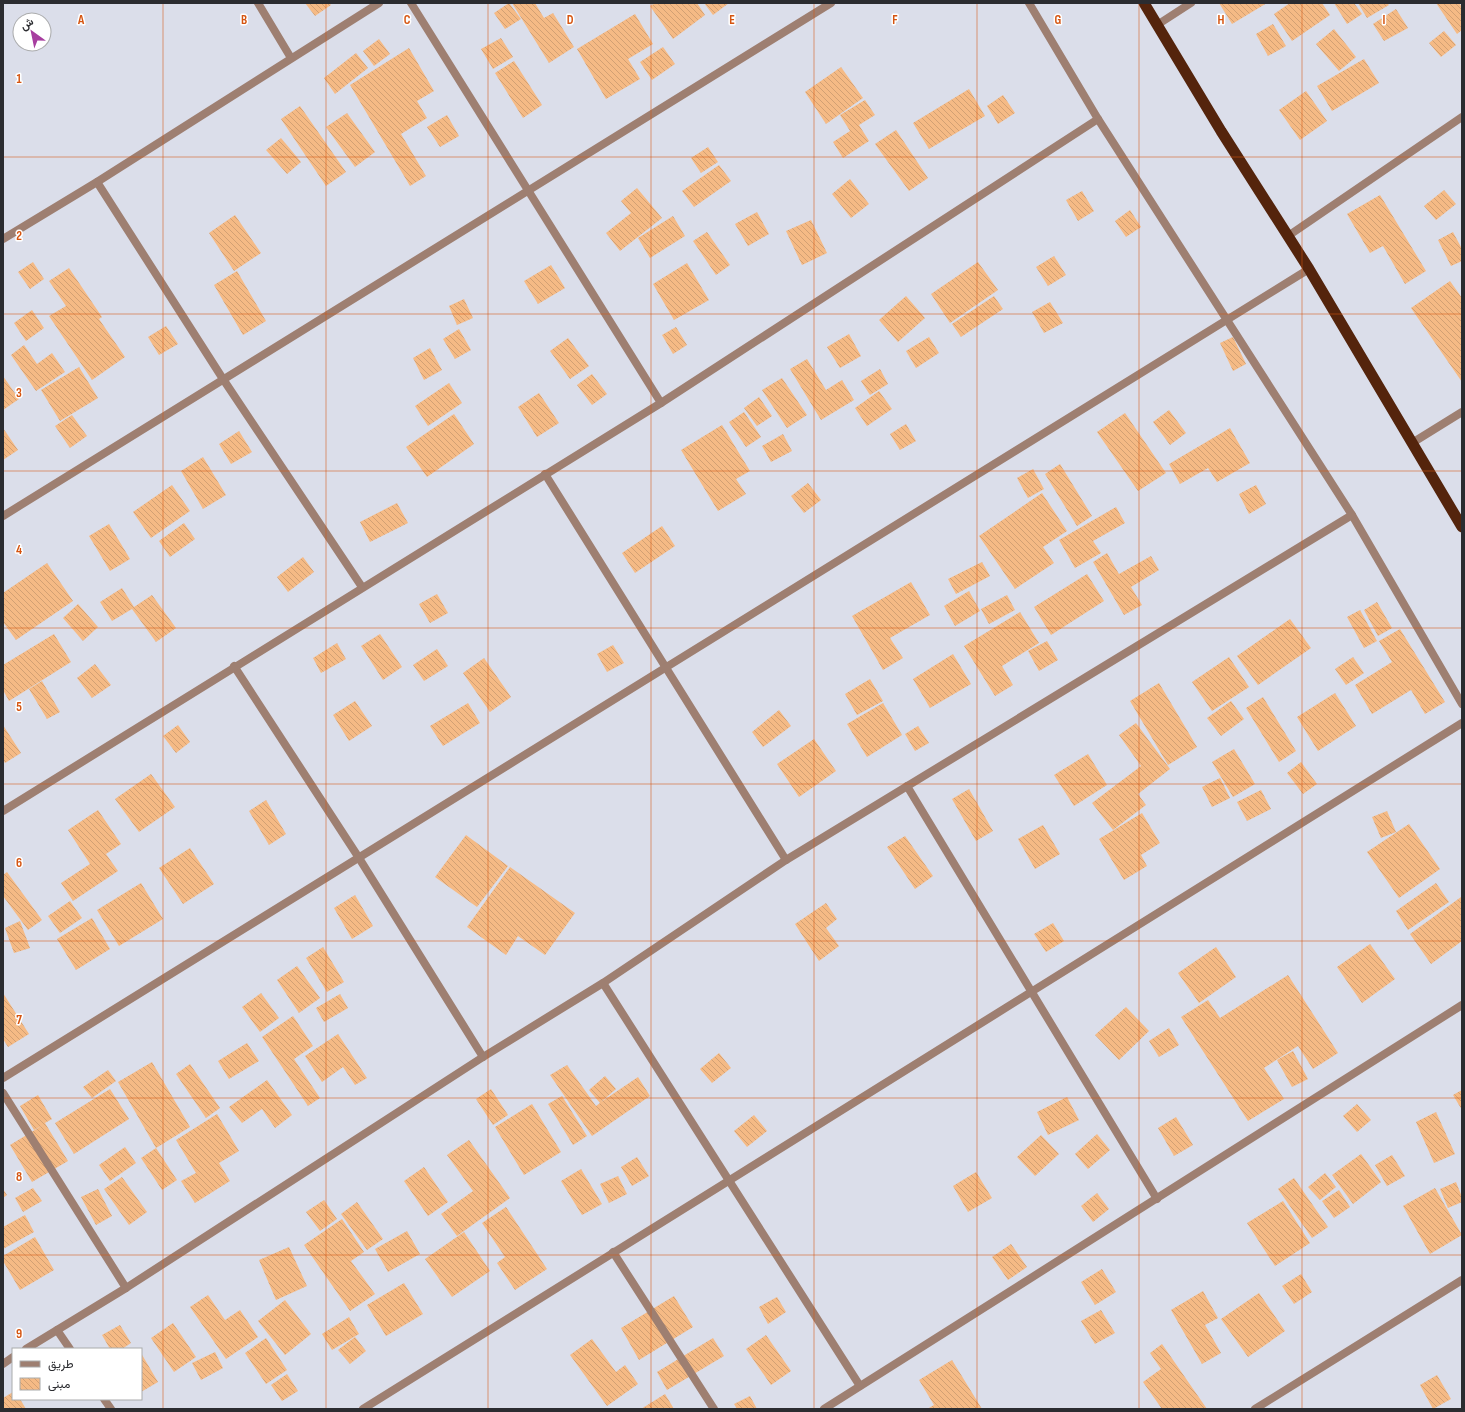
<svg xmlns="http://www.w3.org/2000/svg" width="1465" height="1412" font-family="'Sofia Sans Condensed',Vazirmatn,sans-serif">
	<defs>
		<pattern id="building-back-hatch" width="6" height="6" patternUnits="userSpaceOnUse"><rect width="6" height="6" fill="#f5ba85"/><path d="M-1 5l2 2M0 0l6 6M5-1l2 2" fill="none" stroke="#d2a073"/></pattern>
	</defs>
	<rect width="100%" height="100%" fill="#dbdeea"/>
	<!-- building -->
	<g fill="url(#building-back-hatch)">
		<polygon points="305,3 329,3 331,5 315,16"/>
		<polygon points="509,3 521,19 505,29 494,13"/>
		<polygon points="512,3 535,3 544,18 553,13 574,47 549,63"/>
		<polygon points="655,3 697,3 705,15 673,39 650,6"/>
		<polygon points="704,3 729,3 713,15"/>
		<polygon points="1219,3 1267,3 1232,24"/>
		<polygon points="1290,3 1322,3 1330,15 1292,41 1274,14"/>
		<polygon points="1334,3 1354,3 1362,14 1347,24"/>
		<polygon points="1358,3 1387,3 1389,5 1367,18"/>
		<polygon points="1436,3 1459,3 1462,7 1462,30 1457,34"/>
		<polygon points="1396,9 1408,28 1384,41 1373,24"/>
		<polygon points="635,14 653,44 628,59 640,79 606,99 577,49"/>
		<polygon points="1273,24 1286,46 1268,56 1256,34"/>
		<polygon points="1334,29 1356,57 1339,71 1316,44"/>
		<polygon points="1444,31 1456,45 1441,57 1429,43"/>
		<polygon points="501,38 513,57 493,69 481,49"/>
		<polygon points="379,39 390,54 374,66 363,51"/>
		<polygon points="663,47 675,64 652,80 640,62"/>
		<polygon points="409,48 434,91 417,101 427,118 401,134 426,176 410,186 350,85"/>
		<polygon points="356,53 368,68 335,94 324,78"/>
		<polygon points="1364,59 1379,83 1332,111 1317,86"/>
		<polygon points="514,61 542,105 523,118 495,73"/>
		<polygon points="841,67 863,98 826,124 805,92"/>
		<polygon points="969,89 985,116 929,149 913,123"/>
		<polygon points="1306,91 1327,121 1300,140 1279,110"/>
		<polygon points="1003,95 1015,113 998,124 987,106"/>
		<polygon points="865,100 875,115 859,125 869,141 843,158 833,142 850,131 840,115"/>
		<polygon points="300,106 346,172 326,186 281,119"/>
		<polygon points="347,113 375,152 355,167 326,127"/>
		<polygon points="447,115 459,136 440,147 427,127"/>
		<polygon points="896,130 928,178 909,191 875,144"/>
		<polygon points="281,138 301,162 287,174 266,150"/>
		<polygon points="708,147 718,162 701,173 691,158"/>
		<polygon points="719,165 731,181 694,207 682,191"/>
		<polygon points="850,179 869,204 851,218 832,194"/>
		<polygon points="637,188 662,218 620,251 606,233 631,213 621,201"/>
		<polygon points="1444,190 1456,204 1436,220 1424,206"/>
		<polygon points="1082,191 1094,211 1078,221 1066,200"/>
		<polygon points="1380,195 1426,271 1405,284 1383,246 1370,253 1347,214"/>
		<polygon points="1130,210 1141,227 1126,237 1115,221"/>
		<polygon points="757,212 769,234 748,246 735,224"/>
		<polygon points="235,215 261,253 234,271 209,233"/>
		<polygon points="673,216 685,236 650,258 638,238"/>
		<polygon points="811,220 827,253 802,265 786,231"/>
		<polygon points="707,232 730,265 716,275 693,241"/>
		<polygon points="1453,232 1462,249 1462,261 1451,266 1438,240"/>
		<polygon points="1054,256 1066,275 1048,286 1036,267"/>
		<polygon points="33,262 44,279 30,289 18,272"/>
		<polygon points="978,262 998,290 950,323 931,294"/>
		<polygon points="687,263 709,300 674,320 653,284"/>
		<polygon points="551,265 565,288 538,304 524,281"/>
		<polygon points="69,268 102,317 99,319 125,357 92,380 49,316 66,306 49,281"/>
		<polygon points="237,271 266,321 243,335 214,285"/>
		<polygon points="1450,281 1462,298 1462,382 1411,308"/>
		<polygon points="906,296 925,318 898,342 879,320"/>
		<polygon points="994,296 1003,309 961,337 952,324"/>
		<polygon points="464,299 473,318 457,325 449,306"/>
		<polygon points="1050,302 1063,323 1044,333 1032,312"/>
		<polygon points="32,310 44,328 26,341 14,323"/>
		<polygon points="166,326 178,344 159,355 148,337"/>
		<polygon points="676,327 687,345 673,354 662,335"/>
		<polygon points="459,329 471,350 455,359 443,339"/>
		<polygon points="849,334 861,356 840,368 827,347"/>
		<polygon points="929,337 939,353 916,368 906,351"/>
		<polygon points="1233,337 1246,364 1233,371 1220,343"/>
		<polygon points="568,338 589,366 570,379 550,351"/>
		<polygon points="24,345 37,364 52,353 65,372 36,391 11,355"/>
		<polygon points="430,348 442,370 424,380 413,358"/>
		<polygon points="807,359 826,390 842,380 854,400 821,420 790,369"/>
		<polygon points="79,367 98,398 60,421 41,390"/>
		<polygon points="880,369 888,384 870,395 861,381"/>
		<polygon points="592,374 607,394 592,405 577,385"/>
		<polygon points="3,376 19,399 3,410"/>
		<polygon points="782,378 807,415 787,428 762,390"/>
		<polygon points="449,383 462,403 428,426 415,406"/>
		<polygon points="879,391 892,409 867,426 855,408"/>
		<polygon points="539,393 559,423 537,437 518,407"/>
		<polygon points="759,397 772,416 757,426 744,408"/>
		<polygon points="1169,410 1186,433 1170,445 1153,422"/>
		<polygon points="744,412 761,437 746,447 729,422"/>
		<polygon points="1125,413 1166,473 1138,491 1097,432"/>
		<polygon points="454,414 474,444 427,477 406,447"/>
		<polygon points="72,415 87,436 70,448 55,426"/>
		<polygon points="906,424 916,441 900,450 890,434"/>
		<polygon points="722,425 750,471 736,479 746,494 718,511 681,450"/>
		<polygon points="3,428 18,450 3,460"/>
		<polygon points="1230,428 1250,463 1217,482 1208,468 1180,484 1169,464"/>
		<polygon points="239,431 252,452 231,464 219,444"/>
		<polygon points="783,434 792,451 771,462 762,446"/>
		<polygon points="203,457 226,495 203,509 181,471"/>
		<polygon points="1060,464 1092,516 1077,526 1045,474"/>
		<polygon points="1033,469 1044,489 1028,498 1017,478"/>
		<polygon points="808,483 821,500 804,513 791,496"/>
		<polygon points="172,485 190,511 151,538 133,512"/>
		<polygon points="1256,485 1266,504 1249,514 1239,494"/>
		<polygon points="1042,493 1067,531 1043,547 1054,563 1015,589 979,536"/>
		<polygon points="397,503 408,523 370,542 360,522"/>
		<polygon points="1116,507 1125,523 1093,541 1101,553 1075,568 1059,540"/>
		<polygon points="184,523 195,539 170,557 159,541"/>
		<polygon points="109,524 130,559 110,571 89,536"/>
		<polygon points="662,526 675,546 635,573 622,553"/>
		<polygon points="1107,553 1119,574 1151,556 1159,570 1131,587 1142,605 1124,615 1093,562"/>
		<polygon points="303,557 314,572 288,592 277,577"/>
		<polygon points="982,562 990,576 956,594 948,579"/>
		<polygon points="47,563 73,601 16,640 3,622 3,593"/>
		<polygon points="1087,574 1104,601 1051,635 1034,607"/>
		<polygon points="911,582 930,615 890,638 903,658 883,670 852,616"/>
		<polygon points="122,588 134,607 152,595 176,628 156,642 132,609 112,621 100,602"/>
		<polygon points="969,591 980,611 955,626 944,606"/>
		<polygon points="437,594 448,613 430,623 419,604"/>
		<polygon points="1007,595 1015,610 989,624 981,609"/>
		<polygon points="1377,602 1392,628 1378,636 1364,610"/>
		<polygon points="78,604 98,627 83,641 63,618"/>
		<polygon points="1360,610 1377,641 1364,648 1347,617"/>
		<polygon points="1020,612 1039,643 1002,666 1013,685 995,696 964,646"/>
		<polygon points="1290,619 1311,648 1258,685 1237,656"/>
		<polygon points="1400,629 1445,702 1425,714 1411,690 1372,714 1355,685 1392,662 1379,641"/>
		<polygon points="54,634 71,662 9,701 3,690 3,665"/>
		<polygon points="380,634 402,667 383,680 361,646"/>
		<polygon points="1047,641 1058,660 1039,671 1028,651"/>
		<polygon points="337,643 346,659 321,673 313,658"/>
		<polygon points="613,645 624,663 607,672 597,654"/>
		<polygon points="437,649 448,666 424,681 413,665"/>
		<polygon points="953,654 971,684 930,708 913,679"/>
		<polygon points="1229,657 1249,687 1212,711 1192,682"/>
		<polygon points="1353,657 1364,673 1346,685 1335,669"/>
		<polygon points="484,658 511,697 490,712 463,673"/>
		<polygon points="95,664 111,685 92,698 77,678"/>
		<polygon points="870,679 883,701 857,715 845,694"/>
		<polygon points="42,681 60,712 47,719 29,689"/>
		<polygon points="1159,683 1197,747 1168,765 1130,701"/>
		<polygon points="1335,693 1356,726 1318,751 1297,717"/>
		<polygon points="1263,697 1296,751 1279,762 1246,708"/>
		<polygon points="355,701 372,726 349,741 333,715"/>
		<polygon points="1231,701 1244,719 1221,736 1207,718"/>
		<polygon points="468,703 480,723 443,746 430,726"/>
		<polygon points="883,703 902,735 867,757 847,724"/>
		<polygon points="779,710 791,726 763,747 752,732"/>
		<polygon points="1136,723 1170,769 1138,794 1146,805 1113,830 1092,803 1141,766 1119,735"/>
		<polygon points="3,725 21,753 5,763 3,760"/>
		<polygon points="178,725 190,742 176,753 163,736"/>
		<polygon points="918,726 929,743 915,751 905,734"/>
		<polygon points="814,739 836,771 799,797 777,764"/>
		<polygon points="1234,749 1255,784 1233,797 1212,762"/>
		<polygon points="1088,754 1107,785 1074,806 1054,775"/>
		<polygon points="1301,762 1317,784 1303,794 1287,773"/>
		<polygon points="151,774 175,807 139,832 115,799"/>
		<polygon points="1220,778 1230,798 1212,807 1202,787"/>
		<polygon points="969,789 993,831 976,841 952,799"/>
		<polygon points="1261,790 1271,809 1247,821 1237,802"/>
		<polygon points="266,800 286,834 269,845 249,811"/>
		<polygon points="98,810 121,844 106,854 118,871 73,901 61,883 90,864 68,830"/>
		<polygon points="1387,811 1396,832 1381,838 1372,817"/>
		<polygon points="1142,813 1160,843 1141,855 1147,866 1124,880 1099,839"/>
		<polygon points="1409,824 1440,869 1399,898 1367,852"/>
		<polygon points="1043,825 1060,854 1035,869 1018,839"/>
		<polygon points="466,835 508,866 477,907 435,877"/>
		<polygon points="905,836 933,876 915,889 887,847"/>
		<polygon points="190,848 214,884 183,904 159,868"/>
		<polygon points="510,867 575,913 545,955 518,936 506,955 467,927"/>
		<polygon points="7,872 42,920 28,930 3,896 3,875"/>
		<polygon points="141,883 163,919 119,946 97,910"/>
		<polygon points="1436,883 1449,902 1408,930 1396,911"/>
		<polygon points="355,895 373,926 352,939 334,908"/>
		<polygon points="1461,897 1462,941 1431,964 1410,934"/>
		<polygon points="70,901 82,918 60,933 48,916"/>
		<polygon points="826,903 837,919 826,928 839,946 819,961 795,924"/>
		<polygon points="92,918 110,949 76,970 57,939"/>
		<polygon points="20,921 30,948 14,953 5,928"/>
		<polygon points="1053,923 1064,941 1046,952 1034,934"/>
		<polygon points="1370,944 1395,979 1362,1003 1337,967"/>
		<polygon points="323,947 344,982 327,992 306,958"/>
		<polygon points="1216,947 1236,977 1199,1003 1178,973"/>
		<polygon points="297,966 320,998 299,1013 277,980"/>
		<polygon points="1288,975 1338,1053 1313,1069 1298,1046 1264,1068 1284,1099 1248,1121 1181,1017 1208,1000 1220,1018"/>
		<polygon points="3,993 29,1034 8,1047 3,1039"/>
		<polygon points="261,993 279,1018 260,1032 242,1007"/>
		<polygon points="340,994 348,1008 324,1022 316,1008"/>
		<polygon points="1126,1007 1149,1031 1119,1060 1095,1035"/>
		<polygon points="293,1016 313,1046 294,1059 320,1098 308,1106 262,1037"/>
		<polygon points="1169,1028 1179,1045 1159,1057 1149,1041"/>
		<polygon points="338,1034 367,1078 355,1085 343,1067 322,1082 305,1056"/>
		<polygon points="247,1043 259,1061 229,1079 218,1061"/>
		<polygon points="1293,1051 1308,1079 1292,1087 1277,1060"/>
		<polygon points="719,1053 731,1068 712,1083 700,1069"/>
		<polygon points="152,1062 190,1127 156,1148 118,1082"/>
		<polygon points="190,1064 220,1108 206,1118 176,1074"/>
		<polygon points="567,1065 596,1106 600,1103 589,1090 605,1076 616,1089 601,1102 638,1077 650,1096 592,1136 550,1075"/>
		<polygon points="108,1070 116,1081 92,1098 83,1087"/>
		<polygon points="267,1080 292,1115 275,1128 262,1109 242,1123 229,1107"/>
		<polygon points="110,1089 129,1119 74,1154 55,1123"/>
		<polygon points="491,1089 508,1115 493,1125 476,1099"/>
		<polygon points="1462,1090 1462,1110 1453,1095"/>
		<polygon points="38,1095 52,1119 45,1123 68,1161 32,1182 10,1145 43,1125 34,1130 20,1106"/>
		<polygon points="562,1096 587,1136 573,1145 548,1104"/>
		<polygon points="1067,1097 1079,1120 1048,1135 1037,1112"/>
		<polygon points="532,1104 561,1152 524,1175 495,1127"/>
		<polygon points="1357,1104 1371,1120 1357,1132 1343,1116"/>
		<polygon points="1436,1112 1455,1154 1434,1163 1416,1122"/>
		<polygon points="217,1114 239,1151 219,1163 230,1181 195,1203 181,1181 196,1173 176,1140"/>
		<polygon points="754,1115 767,1131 747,1147 734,1131"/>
		<polygon points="1176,1117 1193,1145 1174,1156 1158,1128"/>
		<polygon points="1097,1134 1110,1150 1088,1169 1075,1154"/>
		<polygon points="1041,1135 1059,1154 1035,1176 1017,1157"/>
		<polygon points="469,1140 510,1198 457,1236 441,1214 473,1191 447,1155"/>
		<polygon points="125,1147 136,1163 110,1181 99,1165"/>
		<polygon points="156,1148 177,1180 162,1190 141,1158"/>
		<polygon points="1361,1154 1381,1182 1353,1204 1332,1175"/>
		<polygon points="1392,1155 1405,1176 1387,1186 1375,1165"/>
		<polygon points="637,1157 649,1176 632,1186 621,1167"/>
		<polygon points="424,1167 448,1202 428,1216 404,1181"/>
		<polygon points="581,1169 602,1204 582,1215 561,1181"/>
		<polygon points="976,1172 992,1198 968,1212 953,1186"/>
		<polygon points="1325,1173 1336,1187 1320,1200 1308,1187"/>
		<polygon points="618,1176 627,1194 609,1203 600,1184"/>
		<polygon points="122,1177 147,1212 129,1225 104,1189"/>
		<polygon points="1294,1178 1328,1227 1312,1238 1278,1189"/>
		<polygon points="1456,1182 1462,1197 1462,1202 1448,1208 1440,1189"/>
		<polygon points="33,1188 42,1201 23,1212 15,1198"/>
		<polygon points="1435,1188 1462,1235 1430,1254 1403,1206"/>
		<polygon points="3,1189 7,1195 3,1198"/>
		<polygon points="98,1189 112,1216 96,1225 81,1197"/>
		<polygon points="1339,1190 1350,1207 1334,1218 1322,1201"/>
		<polygon points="1097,1193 1109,1209 1093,1222 1081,1206"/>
		<polygon points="324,1200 337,1219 320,1231 306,1212"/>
		<polygon points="1283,1201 1310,1243 1275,1266 1247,1223"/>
		<polygon points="357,1202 383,1239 367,1250 341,1214"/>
		<polygon points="506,1207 547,1269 515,1290 497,1263 505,1257 482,1223"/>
		<polygon points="25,1215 34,1232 3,1249 3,1227"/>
		<polygon points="342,1219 364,1252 351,1261 375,1294 350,1311 304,1245"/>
		<polygon points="407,1231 420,1254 388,1272 375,1249"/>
		<polygon points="464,1232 490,1271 452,1297 425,1259"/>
		<polygon points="35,1237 54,1270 20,1290 3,1261 3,1256"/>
		<polygon points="1011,1244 1027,1267 1008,1280 992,1257"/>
		<polygon points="289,1247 307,1286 276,1300 259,1260"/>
		<polygon points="1102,1269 1116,1292 1095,1305 1081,1282"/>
		<polygon points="1301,1274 1312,1292 1294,1304 1282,1286"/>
		<polygon points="404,1283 423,1314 386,1336 367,1305"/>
		<polygon points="1203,1291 1218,1318 1205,1325 1221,1353 1202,1364 1171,1310"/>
		<polygon points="1259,1293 1285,1331 1248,1357 1221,1319"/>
		<polygon points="208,1295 225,1320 240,1310 258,1337 226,1359 190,1307"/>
		<polygon points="674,1296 693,1327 639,1360 621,1328"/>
		<polygon points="777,1297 786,1312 768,1324 759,1307"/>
		<polygon points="285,1300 311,1334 285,1355 258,1321"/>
		<polygon points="1101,1310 1115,1333 1095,1344 1081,1321"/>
		<polygon points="349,1317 359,1334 332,1350 322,1334"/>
		<polygon points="173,1323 196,1357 174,1372 151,1338"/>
		<polygon points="120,1325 131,1343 122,1349 110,1349 102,1335"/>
		<polygon points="766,1335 791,1371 771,1385 746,1349"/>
		<polygon points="355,1337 366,1351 350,1364 338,1350"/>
		<polygon points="266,1338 287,1370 266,1384 245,1353"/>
		<polygon points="713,1338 724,1356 667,1390 657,1372"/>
		<polygon points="592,1339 616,1372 625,1365 638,1384 607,1406 570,1355"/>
		<polygon points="1162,1344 1207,1409 1162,1409 1143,1382 1161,1369 1150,1353"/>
		<polygon points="215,1352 223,1368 201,1380 192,1363"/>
		<polygon points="141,1353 158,1382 141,1392"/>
		<polygon points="952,1360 982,1409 927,1409 934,1405 919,1380"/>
		<polygon points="287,1374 298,1391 282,1401 271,1385"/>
		<polygon points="1437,1375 1451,1399 1433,1409 1420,1385"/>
		<polygon points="13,1392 13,1399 20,1399 26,1409 3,1409 3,1398"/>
		<polygon points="665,1394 674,1409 641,1409"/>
		<polygon points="750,1396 757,1409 737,1409 734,1404"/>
	</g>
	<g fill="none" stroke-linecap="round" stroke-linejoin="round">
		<!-- minor -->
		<g stroke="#9e7f71" stroke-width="8">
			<polyline points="258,3 291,58"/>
			<polyline points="411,3 661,403"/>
			<polyline points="1029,3 1098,119 1352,515 1462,704"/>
			<polyline points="1157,25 1191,3"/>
			<polyline points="97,182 223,379 362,587"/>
			<polyline points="1288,236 1462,117"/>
			<polyline points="3,239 97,182 379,3"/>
			<polyline points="1412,443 1462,412"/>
			<polyline points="545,474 786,860"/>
			<polyline points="3,516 831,3"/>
			<polyline points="234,666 359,858 483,1057"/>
			<polyline points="907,786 1157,1199"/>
			<polyline points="3,811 661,403 1098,119"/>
			<polyline points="603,983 860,1386"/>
			<polyline points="3,1078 1309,269"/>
			<polyline points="3,1093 126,1288"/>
			<polyline points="613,1252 714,1409"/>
			<polyline points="57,1330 70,1349"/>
			<polyline points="26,1349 126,1288 483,1057 603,983 786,860 1352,515"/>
			<polyline points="3,1364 13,1357"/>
			<polyline points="104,1399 111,1409"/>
			<polyline points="363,1409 1462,723"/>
			<polyline points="824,1409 1462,1005"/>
			<polyline points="1255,1409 1462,1280"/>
		</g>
		<!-- trunk -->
		<polyline stroke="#54240c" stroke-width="11" points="1144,3 1221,131 1309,269 1462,527"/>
	</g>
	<!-- grid -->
	<path fill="none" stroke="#d55410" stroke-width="1" stroke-opacity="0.55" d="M 163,3 L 163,1409M 326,3 L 326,1409M 488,3 L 488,1409M 651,3 L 651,1409M 814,3 L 814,1409M 977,3 L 977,1409M 1139,3 L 1139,1409M 1302,3 L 1302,1409M 3,157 L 1462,157M 3,314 L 1462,314M 3,471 L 1462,471M 3,628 L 1462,628M 3,784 L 1462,784M 3,941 L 1462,941M 3,1098 L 1462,1098M 3,1255 L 1462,1255"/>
	<g font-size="13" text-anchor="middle" font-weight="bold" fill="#d55410" stroke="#fff" stroke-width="3" stroke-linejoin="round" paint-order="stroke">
		<text x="81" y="24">A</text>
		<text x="244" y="24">B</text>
		<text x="407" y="24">C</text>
		<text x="570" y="24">D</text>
		<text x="732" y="24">E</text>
		<text x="895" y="24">F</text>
		<text x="1058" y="24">G</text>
		<text x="1221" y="24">H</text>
		<text x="1384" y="24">I</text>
		<text x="19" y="83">1</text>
		<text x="19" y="240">2</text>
		<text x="19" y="397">3</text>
		<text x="19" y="554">4</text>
		<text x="19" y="711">5</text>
		<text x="19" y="867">6</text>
		<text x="19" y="1024">7</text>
		<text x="19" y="1181">8</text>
		<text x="19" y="1338">9</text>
	</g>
	<!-- border -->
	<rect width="1465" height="1412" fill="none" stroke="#2b2c30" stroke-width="8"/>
	<!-- legend -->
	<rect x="12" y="1348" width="130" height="52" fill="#ffffff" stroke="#aaabac"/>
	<rect x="20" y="1361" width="20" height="6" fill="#9e7f71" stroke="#aaabac"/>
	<text x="48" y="1368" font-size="12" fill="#2b2c30">طريق</text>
	<rect x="20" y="1378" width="20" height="12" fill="url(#building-back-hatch)" stroke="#aaabac"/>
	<text x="48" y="1388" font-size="12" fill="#2b2c30">مبنى</text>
	<!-- north arrow -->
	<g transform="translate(32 32) rotate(327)"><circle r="19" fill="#ffffff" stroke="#aaabac"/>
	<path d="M0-3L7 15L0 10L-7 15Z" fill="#a73ea0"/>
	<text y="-6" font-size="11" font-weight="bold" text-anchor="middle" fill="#2b2c30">ش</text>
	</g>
</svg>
